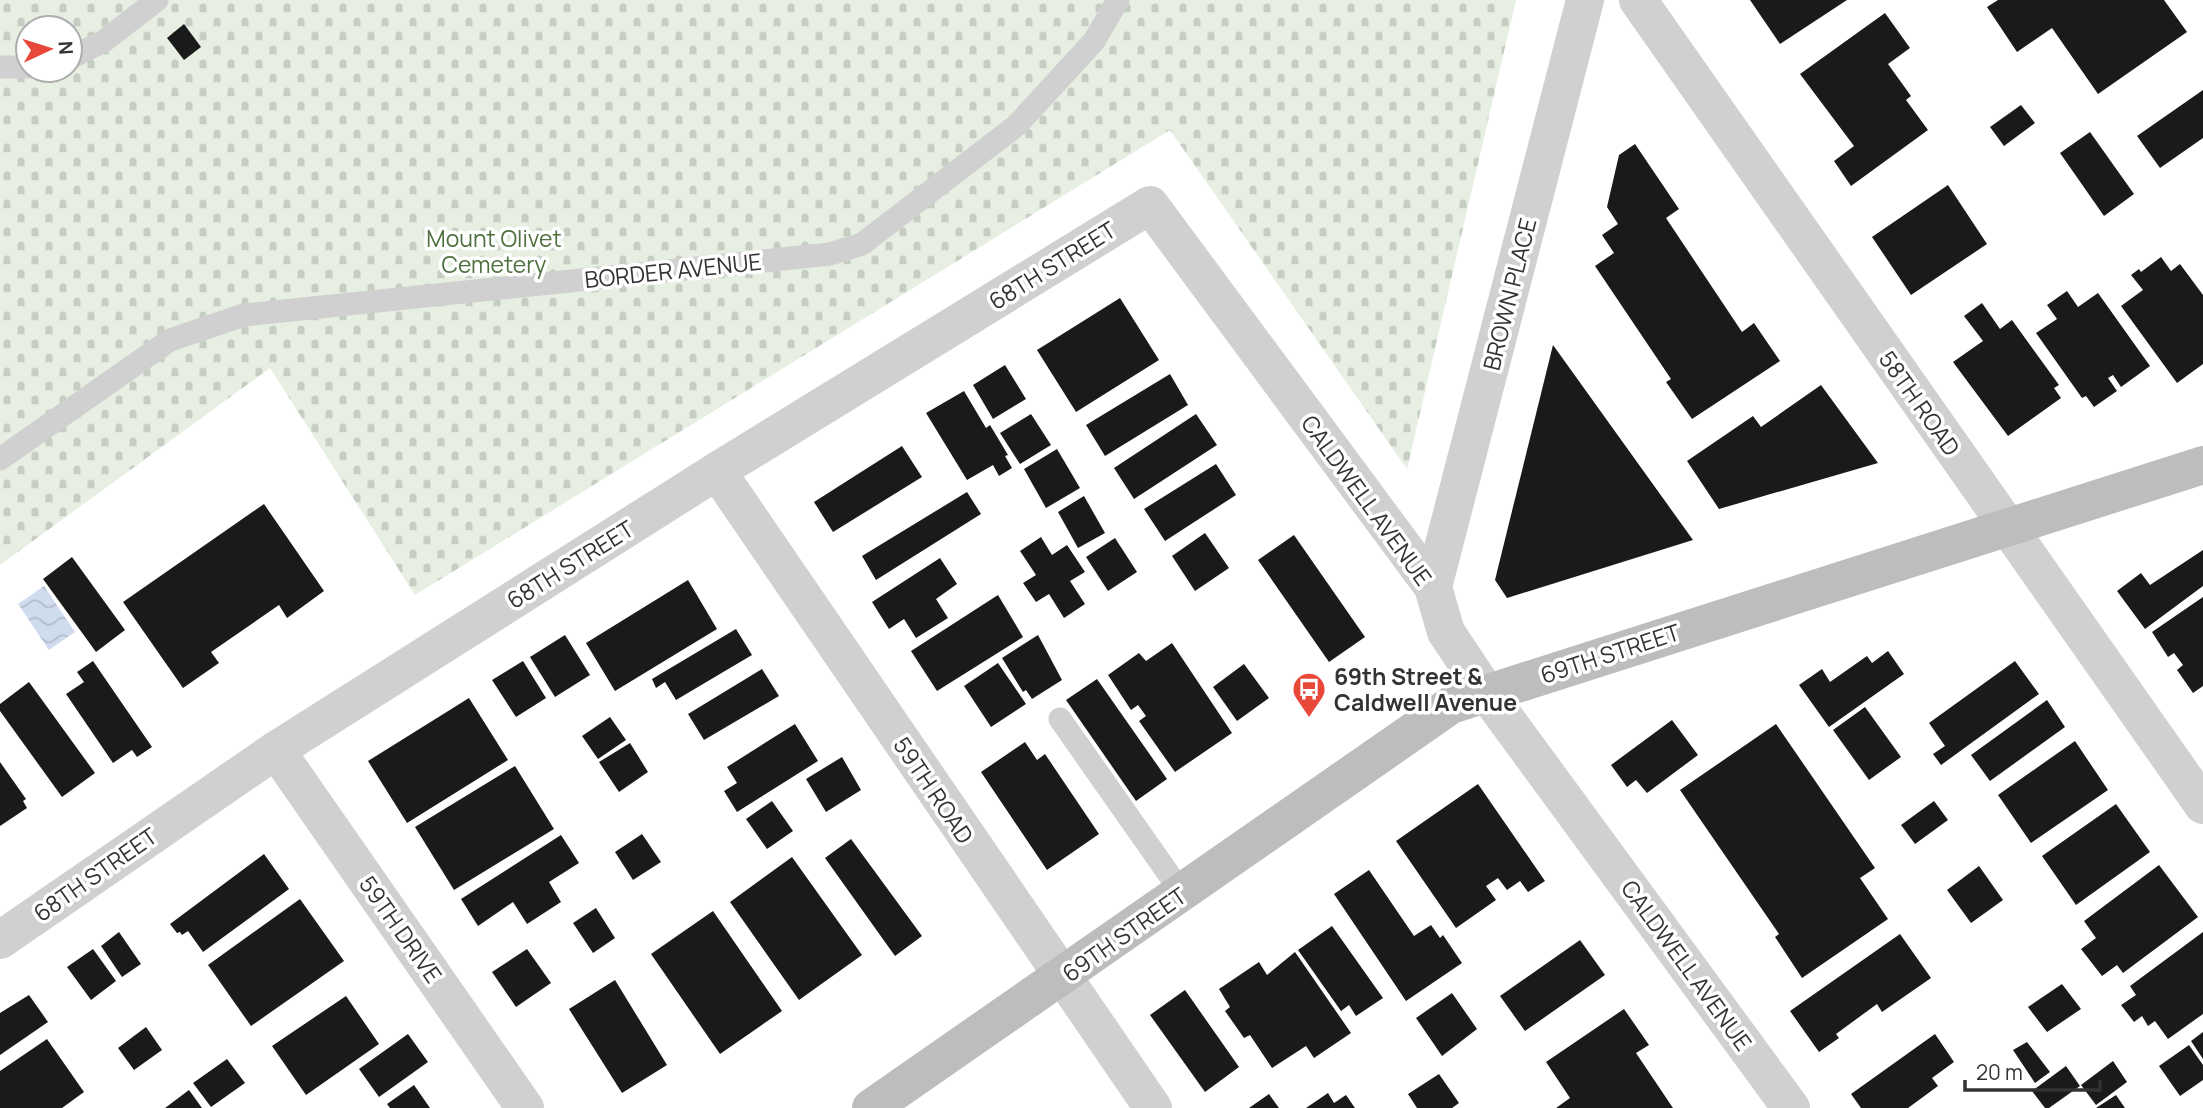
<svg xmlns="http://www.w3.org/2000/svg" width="2203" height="1108" font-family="Manrope,sans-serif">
	<defs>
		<pattern id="cemetery-stones" width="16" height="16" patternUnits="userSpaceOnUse" patternTransform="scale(1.75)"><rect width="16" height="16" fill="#e6efe1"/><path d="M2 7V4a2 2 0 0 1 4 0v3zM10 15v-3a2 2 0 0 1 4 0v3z" fill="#c6cdc2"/></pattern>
		<pattern id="water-waves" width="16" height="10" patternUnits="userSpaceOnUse" patternTransform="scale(1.75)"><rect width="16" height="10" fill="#cedcee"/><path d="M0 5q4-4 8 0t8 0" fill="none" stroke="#b1bdcd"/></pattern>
	</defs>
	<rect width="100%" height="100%" fill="#fff"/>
	<!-- cemetery -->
	<path fill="url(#cemetery-stones)" fill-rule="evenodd" d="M 0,0 L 1516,0 L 1407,469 L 1170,130 L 415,595 L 270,368 L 0,565 ZM 28,28 L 70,28 L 70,70 L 28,70 Z"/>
	<!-- water -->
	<polygon fill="url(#water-waves)" points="44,586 75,632 49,650 18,604"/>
	<!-- building -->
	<g fill="#1a1a1a">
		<polygon points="1750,0 1847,0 1780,44"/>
		<polygon points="1998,0 2164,0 2187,32 2098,94 2052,28 2017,52 1987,7"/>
		<polygon points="1885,13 1910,48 1888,64 1911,96 1906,100 1928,130 1851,186 1834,161 1854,146 1800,74"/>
		<polygon points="184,24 201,47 184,60 167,38"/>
		<polygon points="2203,90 2203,138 2160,168 2137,136"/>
		<polygon points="2021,105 2035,123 2004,146 1990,127"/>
		<polygon points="2090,132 2134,194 2104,216 2060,153"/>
		<polygon points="1635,144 1679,209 1666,218 1742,332 1754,323 1780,361 1692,419 1666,382 1671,379 1595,266 1614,253 1602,235 1618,224 1607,207 1619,155"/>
		<polygon points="1948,185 1987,244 1911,295 1872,237"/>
		<polygon points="2161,257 2171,271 2180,264 2203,295 2203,364 2177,383 2121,306 2143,290 2131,275 2139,269 2141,272"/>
		<polygon points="2067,291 2078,307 2098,293 2150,366 2121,387 2113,375 2108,378 2117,391 2094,407 2086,396 2082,398 2036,333 2057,319 2047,305"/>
		<polygon points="1120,298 1159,360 1076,412 1037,350"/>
		<polygon points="1982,303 2000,329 2012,320 2059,385 2054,388 2061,398 2008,436 1953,362 1983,341 1964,316"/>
		<polygon points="1553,345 1693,540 1507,598 1495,580"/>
		<polygon points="1005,365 1026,399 993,419 973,385"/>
		<polygon points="1170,374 1188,405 1105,456 1086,425"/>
		<polygon points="1821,385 1878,463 1719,509 1687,461 1753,416 1761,427"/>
		<polygon points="964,391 986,428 990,425 1008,455 1005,456 1012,468 999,476 993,465 967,480 926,413"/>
		<polygon points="1031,414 1051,445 1020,464 1000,433"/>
		<polygon points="1196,414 1217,445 1134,499 1114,468"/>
		<polygon points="902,446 922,477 833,532 814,502"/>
		<polygon points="1057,449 1080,488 1046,508 1024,469"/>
		<polygon points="1216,464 1236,495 1165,541 1144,509"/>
		<polygon points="967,492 981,514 876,580 862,556"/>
		<polygon points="1084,496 1105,533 1078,548 1058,512"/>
		<polygon points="264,504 324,591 287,618 279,605 211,652 219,663 183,688 123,602"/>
		<polygon points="1205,533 1229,568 1195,591 1172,556"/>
		<polygon points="1294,535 1365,637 1329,662 1258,560"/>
		<polygon points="1041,537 1052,555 1067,545 1085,572 1070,581 1085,604 1064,618 1049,594 1036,602 1023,583 1036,575 1020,551"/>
		<polygon points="1115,538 1137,572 1108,591 1086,557"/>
		<polygon points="2203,550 2203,586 2145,629 2117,591 2141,573 2150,585"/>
		<polygon points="72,557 125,630 96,652 43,579"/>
		<polygon points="940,558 957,584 936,599 948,618 916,638 904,619 889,629 872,602"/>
		<polygon points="688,580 717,629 615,691 586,643"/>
		<polygon points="998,595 1023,637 937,691 911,651"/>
		<polygon points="2203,597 2203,686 2193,693 2177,670 2183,665 2174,653 2168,657 2152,632"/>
		<polygon points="736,629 752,655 676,700 665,682 656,688 652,679"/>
		<polygon points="565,635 590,675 555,697 530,657"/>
		<polygon points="1038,635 1062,680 1032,699 1026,690 1023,692 1002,658"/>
		<polygon points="1172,643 1232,733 1175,772 1139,721 1146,716 1138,705 1131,710 1108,675 1139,653 1146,661"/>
		<polygon points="1888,651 1904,674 1829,727 1799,685 1822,669 1830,682 1867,656 1872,663"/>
		<polygon points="93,661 152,747 137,757 132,750 113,763 66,694 84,682 77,672"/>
		<polygon points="523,661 546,698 516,717 492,680"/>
		<polygon points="2015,661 2039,694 1941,765 1933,754 1945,746 1929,723"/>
		<polygon points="998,663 1026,704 991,727 964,686"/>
		<polygon points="1244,664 1269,698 1237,721 1213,687"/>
		<polygon points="762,669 779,696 704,740 688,714"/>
		<polygon points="1097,679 1167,779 1136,801 1066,700"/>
		<polygon points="29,682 95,773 62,797 0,711 0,704"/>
		<polygon points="469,698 508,760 407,823 368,761"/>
		<polygon points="2047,700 2065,727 1990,781 1971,755"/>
		<polygon points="1865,707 1901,757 1869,780 1833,730"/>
		<polygon points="610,717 626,740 598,759 582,736"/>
		<polygon points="1672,720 1698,755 1647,793 1636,780 1627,787 1611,765"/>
		<polygon points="795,724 818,761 737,812 724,791 737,783 727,767"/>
		<polygon points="1776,724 1875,868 1860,878 1888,919 1802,978 1775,937 1779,934 1680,790"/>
		<polygon points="2075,741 2108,790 2031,843 1998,795"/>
		<polygon points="1025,742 1037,760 1045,754 1099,834 1047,870 981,772"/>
		<polygon points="630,743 648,772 619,792 599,762"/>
		<polygon points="842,757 861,790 826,812 806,779"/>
		<polygon points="0,762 26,799 23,801 27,808 0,826"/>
		<polygon points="515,766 554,829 454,890 415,827"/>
		<polygon points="1478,784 1545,881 1528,892 1520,881 1507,890 1498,878 1486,886 1496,900 1456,928 1396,841"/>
		<polygon points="772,801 793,831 767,849 746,819"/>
		<polygon points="1934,801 1948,820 1915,844 1901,825"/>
		<polygon points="2116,804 2150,852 2076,905 2042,856"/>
		<polygon points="642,834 661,862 633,880 615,852"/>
		<polygon points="561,835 579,863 549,882 561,902 527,924 513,902 478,926 461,899"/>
		<polygon points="851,839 922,936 895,956 825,858"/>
		<polygon points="264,854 289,889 203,952 188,931 182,935 180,932 177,933 170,924"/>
		<polygon points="792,857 862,955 799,1000 730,902"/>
		<polygon points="2159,865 2198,917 2123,973 2117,965 2102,976 2081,949 2096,938 2084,921"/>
		<polygon points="1979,866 2003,900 1971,923 1947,890"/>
		<polygon points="1369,870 1414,936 1431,925 1440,938 1443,935 1462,963 1406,1001 1334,894"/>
		<polygon points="300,899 344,961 251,1026 208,965"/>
		<polygon points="596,908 615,938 593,953 573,923"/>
		<polygon points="713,911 782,1011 720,1054 651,954"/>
		<polygon points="1332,926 1383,998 1356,1016 1349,1005 1341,1011 1298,950"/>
		<polygon points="119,932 141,964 122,977 101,946"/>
		<polygon points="2203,932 2203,1014 2168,1039 2155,1021 2148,1026 2142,1016 2134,1022 2121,1005 2136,995 2130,986"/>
		<polygon points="1900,934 1931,978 1882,1012 1877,1004 1836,1034 1839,1038 1819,1052 1790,1011"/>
		<polygon points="1580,940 1605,975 1525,1031 1500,996"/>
		<polygon points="93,949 116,981 91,1000 67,967"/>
		<polygon points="527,949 551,983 516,1007 492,972"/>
		<polygon points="1295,952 1351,1033 1314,1058 1306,1046 1272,1068 1250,1035 1244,1038 1225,1011 1230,1007 1219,989 1259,962 1267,975"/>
		<polygon points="615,980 667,1065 622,1093 569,1009"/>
		<polygon points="2062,984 2081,1009 2047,1032 2028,1007"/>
		<polygon points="1185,990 1239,1067 1205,1092 1150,1015"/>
		<polygon points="1452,993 1477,1029 1442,1056 1416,1018"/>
		<polygon points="29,995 48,1022 0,1055 0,1013"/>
		<polygon points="346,996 379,1044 306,1095 272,1046"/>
		<polygon points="1624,1009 1649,1045 1636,1053 1673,1108 1556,1108 1570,1098 1546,1062"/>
		<polygon points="146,1027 162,1050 134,1070 118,1048"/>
		<polygon points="2203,1032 2203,1059 2191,1041"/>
		<polygon points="408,1034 428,1062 379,1097 359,1069"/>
		<polygon points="1935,1034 1954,1062 1932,1078 1938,1086 1908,1108 1861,1108 1851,1094"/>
		<polygon points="47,1039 84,1092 62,1108 0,1108 0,1071"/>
		<polygon points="2027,1042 2050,1072 2035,1083 2013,1050"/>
		<polygon points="2189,1045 2203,1065 2203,1080 2180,1096 2159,1066"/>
		<polygon points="227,1059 245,1083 211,1107 193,1083"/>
		<polygon points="2113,1061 2127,1082 2096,1105 2081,1085"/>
		<polygon points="2066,1066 2080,1086 2049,1108 2045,1108 2032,1091"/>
		<polygon points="1439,1074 1459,1103 1452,1108 1417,1108 1408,1094"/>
		<polygon points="414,1085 430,1108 390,1108 387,1104"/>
		<polygon points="189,1090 202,1108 165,1108"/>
		<polygon points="1328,1093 1334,1103 1346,1095 1355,1108 1306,1108"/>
		<polygon points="1269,1094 1279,1108 1249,1108"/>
		<polygon points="2116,1095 2125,1108 2096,1108"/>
	</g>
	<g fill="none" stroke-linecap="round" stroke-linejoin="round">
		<!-- lane -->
		<g stroke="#d0d0d0" stroke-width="23">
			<polyline points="70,58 104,41 157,0"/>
			<polyline points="0,67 28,67"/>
			<polyline points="0,459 170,340 244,315 830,254 862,244 1017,125 1094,41 1118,0"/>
			<polyline points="1060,719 1182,893"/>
		</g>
		<!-- street -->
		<g stroke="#d0d0d0" stroke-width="38">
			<polyline points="1638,0 2203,805"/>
			<polyline points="717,471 1153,1108"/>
			<polyline points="1433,587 1585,0"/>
			<polyline points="276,750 525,1108"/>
			<polyline points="0,940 276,750 717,471 1150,205 1433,587 1446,632 1486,692 1791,1108"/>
		</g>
		<!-- secondary -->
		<polyline stroke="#bdbdbd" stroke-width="38" points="871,1108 1451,705 2203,465"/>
	</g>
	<!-- icons -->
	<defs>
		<symbol id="bus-pin" viewBox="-11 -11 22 30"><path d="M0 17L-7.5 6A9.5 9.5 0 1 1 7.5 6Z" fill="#e84837" stroke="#fff"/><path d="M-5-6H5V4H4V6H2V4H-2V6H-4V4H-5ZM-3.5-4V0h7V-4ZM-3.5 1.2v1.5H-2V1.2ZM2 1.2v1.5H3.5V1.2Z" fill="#fff"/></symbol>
	</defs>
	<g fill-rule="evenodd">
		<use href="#bus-pin" x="1290" y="670" width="38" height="52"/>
	</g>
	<g text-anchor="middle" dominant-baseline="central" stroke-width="7" stroke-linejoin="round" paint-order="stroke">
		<!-- park labels -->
		<g font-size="23" fill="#4d703e" stroke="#fff">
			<text x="494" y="238">Mount Olivet<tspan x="494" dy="26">Cemetery</tspan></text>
		</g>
		<!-- street labels -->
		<g font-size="23" fill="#333" stroke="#fff">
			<text transform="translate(1052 265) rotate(-32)">68TH STREET</text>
			<text transform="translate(673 270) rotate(-6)">BORDER AVENUE</text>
			<text transform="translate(1509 294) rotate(-76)">BROWN PLACE</text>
			<text transform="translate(1920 403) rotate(55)">58TH ROAD</text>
			<text transform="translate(1367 500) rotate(54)">CALDWELL AVENUE</text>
			<text transform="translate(570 564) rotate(-32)">68TH STREET</text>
			<text transform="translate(1610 653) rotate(-18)">69TH STREET</text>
			<text transform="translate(934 790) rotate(56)">59TH ROAD</text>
			<text transform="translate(95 874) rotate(-35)">68TH STREET</text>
			<text transform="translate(401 929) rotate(55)">59TH DRIVE</text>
			<text transform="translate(1124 934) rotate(-35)">69TH STREET</text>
			<text transform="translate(1687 965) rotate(54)">CALDWELL AVENUE</text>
		</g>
		<!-- poi labels -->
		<g font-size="23" font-weight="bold" fill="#333" stroke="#fff" text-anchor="start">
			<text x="1334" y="676">69th Street &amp;<tspan x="1334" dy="26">Caldwell Avenue</tspan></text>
		</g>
	</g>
	<!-- north arrow -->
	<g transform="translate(49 49) rotate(86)"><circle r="33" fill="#ffffff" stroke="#adadad" stroke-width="2"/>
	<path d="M0-5L12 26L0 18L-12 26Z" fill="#e84837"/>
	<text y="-10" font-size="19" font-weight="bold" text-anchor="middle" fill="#333333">N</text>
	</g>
	<!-- scale -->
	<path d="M1965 1080v10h135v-10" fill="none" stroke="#333333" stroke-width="3.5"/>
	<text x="1976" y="1080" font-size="21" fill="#333333" stroke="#ffffff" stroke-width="5" paint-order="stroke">20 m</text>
</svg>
